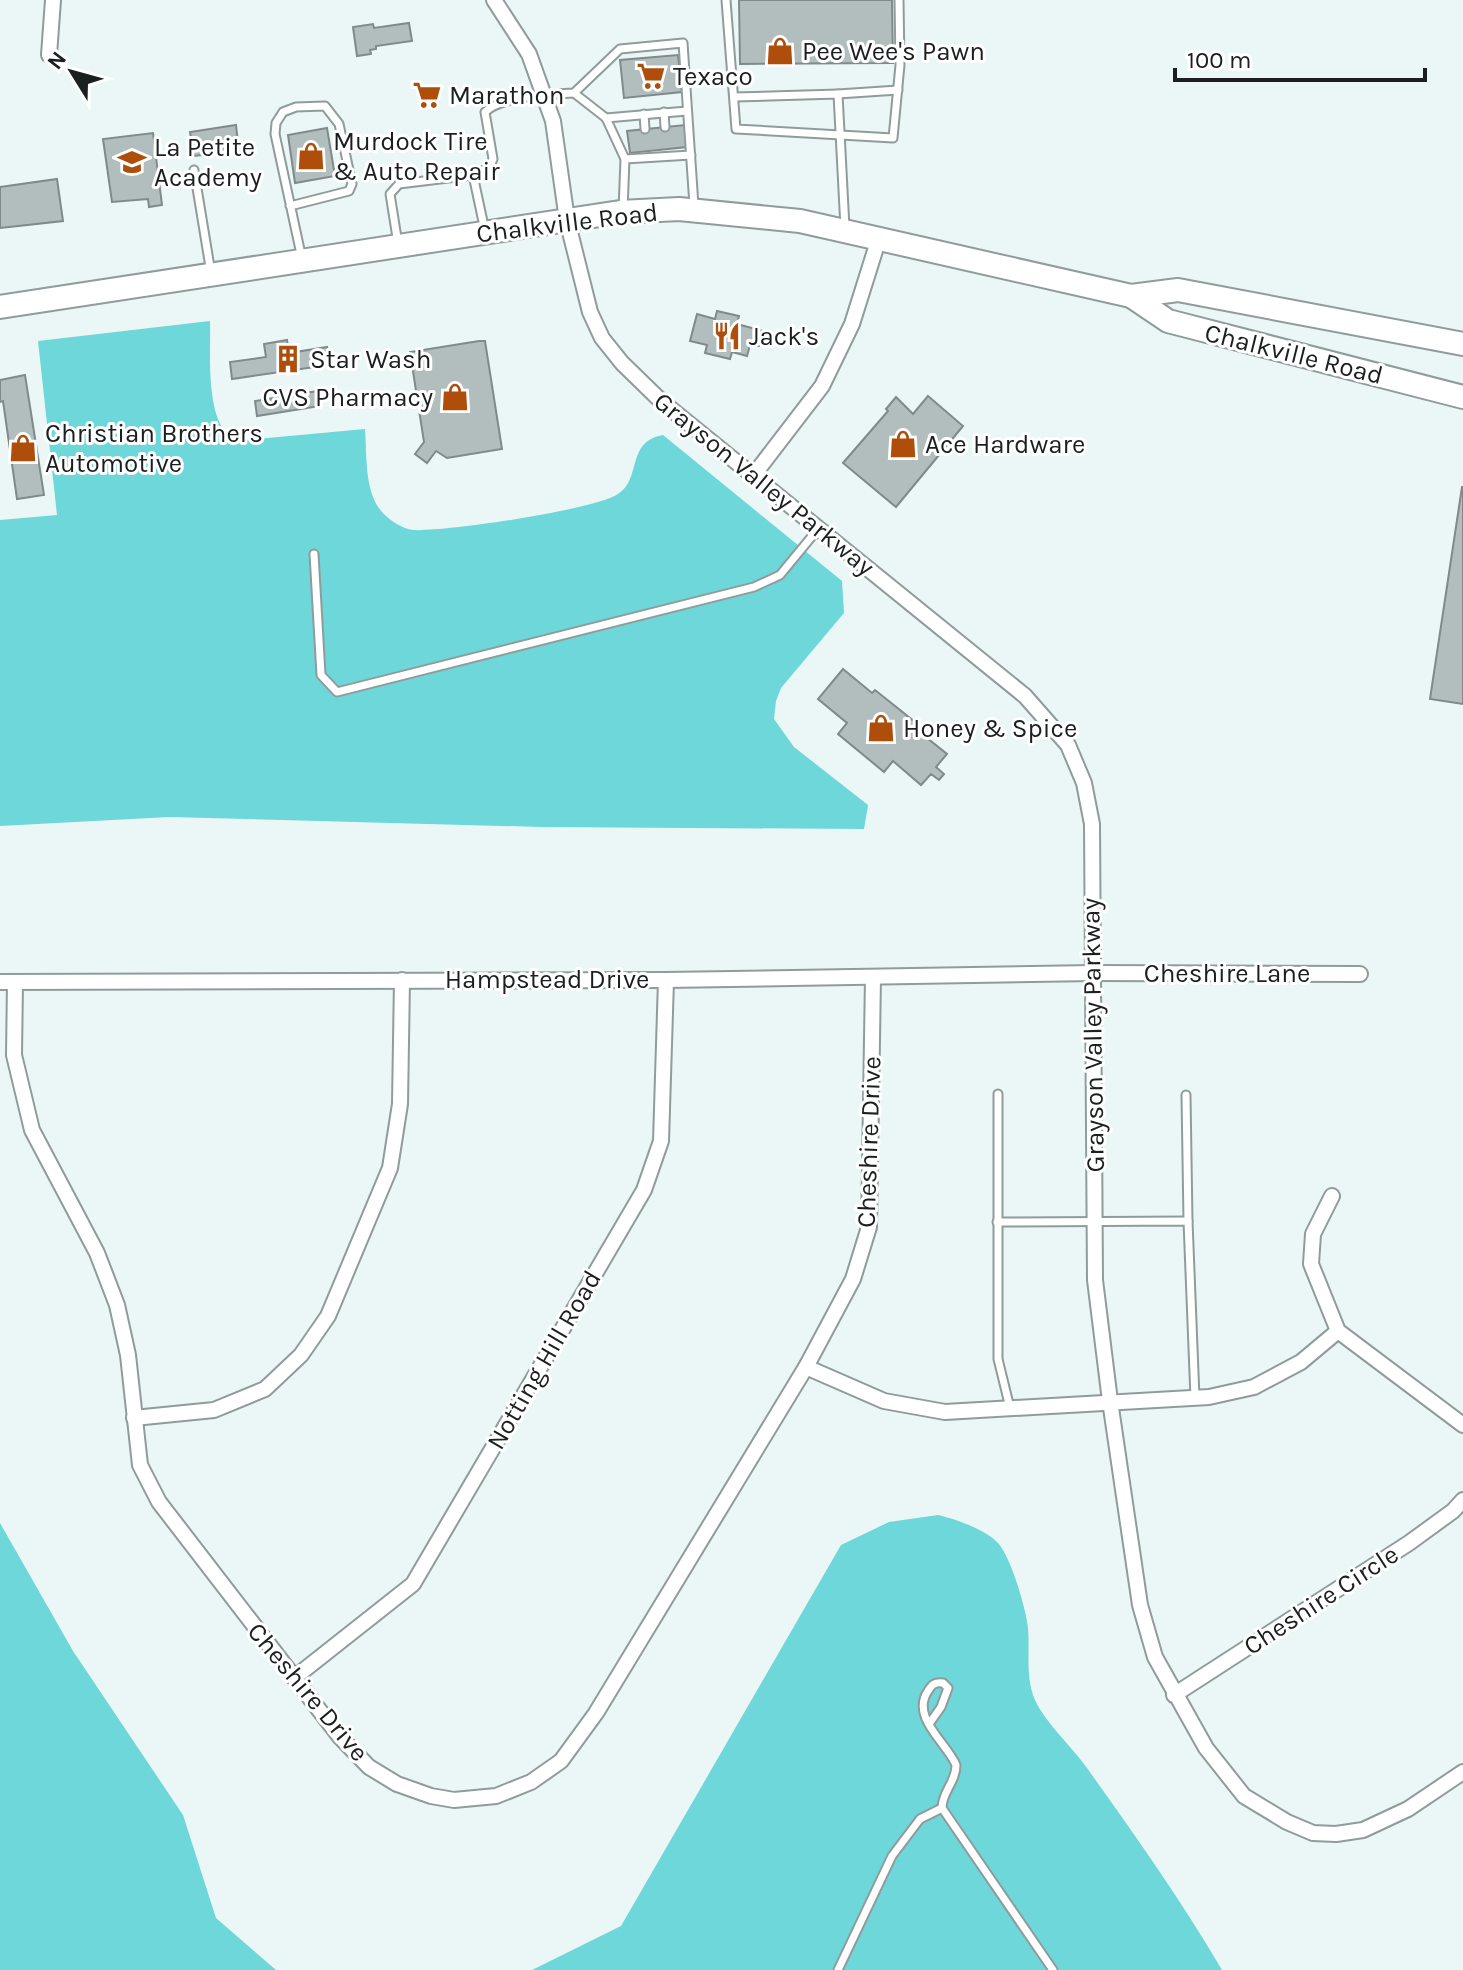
<svg xmlns="http://www.w3.org/2000/svg" width="1463" height="1970" font-family="Karla,sans-serif">
	<rect width="100%" height="100%" fill="#ebf6f6"/>
	<!-- green -->
	<g fill="#6dd7d9">
		<path d="M 210,321 C 211,353 204,424 235,441 L 365,429 C 367,455 364,492 382,512 C 389,520 403,529 413,530 C 446,532 593,510 618,494 C 642,479 626,441 663,435 L 842,581 L 844,613 L 781,688 L 776,701 L 774,719 L 794,747 L 868,805 L 864,829 L 542,827 L 169,817 L 0,826 L 0,520 L 57,515 L 38,341 Z"/>
		<path d="M 938,1515 C 955,1519 985,1529 998,1543 C 1011,1557 1026,1609 1028,1628 C 1030,1653 1025,1676 1035,1700 C 1044,1721 1073,1748 1087,1768 C 1134,1834 1181,1900 1222,1970 L 532,1970 L 621,1926 L 841,1545 L 889,1522 Z"/>
		<polygon points="0,1523 73,1651 183,1815 216,1918 276,1970 0,1970"/>
	</g>
	<!-- building -->
	<g fill="#b2bdbd" stroke="#808a8a" stroke-width="2">
		<polygon points="739,0 892,0 893,63 740,64"/>
		<polygon points="409,23 412,41 376,46 376,49 370,50 371,54 357,56 353,27 373,24 374,28"/>
		<polygon points="678,55 682,92 624,98 620,60"/>
		<polygon points="236,125 239,151 194,156 190,132"/>
		<polygon points="685,125 687,147 630,153 627,131"/>
		<polygon points="327,128 335,176 295,183 288,135"/>
		<polygon points="153,133 162,205 149,207 148,199 112,202 103,139"/>
		<polygon points="57,179 63,221 0,228 0,187"/>
		<polygon points="717,311 739,316 737,324 763,331 759,346 750,345 747,356 732,352 730,359 705,353 707,345 690,341 697,314 715,319"/>
		<polygon points="287,340 289,353 327,347 329,365 232,379 230,362 266,357 264,344"/>
		<polygon points="479,341 485,341 502,449 447,458 436,451 427,463 415,454 424,442 410,352"/>
		<polygon points="25,375 44,495 17,499 3,401 0,402 0,380"/>
		<polygon points="318,391 320,406 257,416 255,401"/>
		<polygon points="928,396 963,426 896,507 843,463 888,411 886,409 896,397 913,414"/>
		<polygon points="1462,487 1463,487 1463,704 1430,699"/>
		<polygon points="843,669 872,693 875,690 920,726 917,730 947,754 936,767 944,774 939,780 931,774 921,785 893,761 884,772 838,734 847,723 818,699"/>
	</g>
	<g fill="none" stroke-linecap="round" stroke-linejoin="round">
		<defs>
			<g id="service">
				<polyline points="726,0 736,129 893,138 900,65 899,0"/>
				<polyline points="574,93 606,118 625,159"/>
				<polyline points="838,94 898,90"/>
				<polyline points="734,97 838,94 845,228"/>
				<polyline points="664,112 665,127"/>
				<polyline points="644,114 645,129"/>
				<polyline points="606,118 687,111"/>
				<polyline points="194,170 211,273"/>
				<path d="M 473,175 L 489,168 L 493,159 L 485,112 C 502,96 550,94 574,93 L 620,49 L 683,43 L 694,206"/>
				<polyline points="290,206 349,191 352,184 339,124 325,106 296,107 283,112 276,123 275,134 302,259"/>
				<polyline points="623,210 625,159 691,155"/>
				<polyline points="398,244 390,194 399,184 473,175 485,231"/>
				<polyline points="314,554 321,675 337,692 754,587 780,575 818,529"/>
				<polyline points="998,1094 998,1359 1010,1408"/>
				<polyline points="1186,1095 1188,1221"/>
				<polyline points="997,1222 1188,1221 1195,1398"/>
				<path d="M 929,1724 L 941,1707 L 948,1688 L 943,1683 C 935,1682 932,1684 928,1691 C 910,1717 947,1743 956,1765 C 956,1782 942,1792 942,1808 L 1053,1970"/>
				<polyline points="838,1970 892,1856 920,1819 942,1808"/>
			</g>
			<g id="minor">
				<polyline points="494,0 529,54 553,121 567,220 590,312 602,338 622,363 661,401 1025,696 1068,745 1084,783 1092,824 1095,1280 1110,1401 1140,1605 1155,1657 1206,1748 1244,1796 1287,1822 1313,1833 1336,1834 1363,1830 1408,1809 1463,1772"/>
				<polyline points="49,55 53,0"/>
				<polyline points="753,476 822,386 852,324 879,238"/>
				<polyline points="0,982 666,980 1094,973 1360,974"/>
				<polyline points="15,982 14,1055 32,1130 97,1253 117,1305 128,1355 140,1465 159,1502 340,1737 369,1767 397,1784 431,1796 454,1800 496,1796 531,1782 561,1761 596,1713 806,1367 853,1279 869,1227 873,977"/>
				<polyline points="1332,1196 1313,1234 1311,1264 1338,1331 1463,1425"/>
				<polyline points="806,1367 884,1401 945,1412 1209,1397 1254,1387 1301,1362 1338,1331"/>
				<polyline points="134,1418 214,1410 265,1389 301,1355 328,1316 390,1168 400,1104 402,980"/>
				<polyline points="294,1678 413,1584 644,1190 661,1141 666,980"/>
				<polyline points="1174,1695 1409,1543 1453,1511 1463,1500"/>
			</g>
			<g id="secondary">
				<polyline points="1131,296 1168,321 1463,397"/>
				<polyline points="0,307 620,212 679,209 800,221 1131,296 1178,290 1463,344"/>
			</g>
		</defs>
		<!-- service casing -->
		<use href="#service" stroke="#909b9b" stroke-width="11"/>
		<!-- minor casing -->
		<use href="#minor" stroke="#909b9b" stroke-width="18"/>
		<!-- secondary casing -->
		<use href="#secondary" stroke="#909b9b" stroke-width="26"/>
		<!-- service -->
		<use href="#service" stroke="#fff" stroke-width="7"/>
		<!-- minor -->
		<use href="#minor" stroke="#fff" stroke-width="14"/>
		<!-- secondary -->
		<use href="#secondary" stroke="#fff" stroke-width="22"/>
	</g>
	<!-- icons -->
	<defs>
		<symbol id="shop-bare" viewBox="-9 -9 18 18"><path d="M-5-2.5h2.3a2.7 3.5 0 0 1 5.4 0H5L5.5 6h-11ZM-1.5-2.5h3a1.5 2.3 0 0 0-3 0Z" fill="#af4e0a" stroke="#fff" stroke-width="2.5" paint-order="stroke"/></symbol>
		<symbol id="supermarket-bare" viewBox="-9 -9 18 18"><path d="M-6-5.5h2.5l.6 2H6L4.5 2H-2.5L-4.4-4H-6ZM-1.5 3.2a1.3 1.3 0 1 0 .1 0ZM3 3.2a1.3 1.3 0 1 0 .1 0Z" fill="#af4e0a" stroke="#fff" stroke-width="2.5" paint-order="stroke"/></symbol>
		<symbol id="school-bare" viewBox="-9 -9 18 18"><path d="M0-5L7-2L0 1L-7-2ZM-4 1L0 2.5L4 1V4Q0 6-4 4Z" fill="#af4e0a" stroke="#fff" stroke-width="2.5" paint-order="stroke"/></symbol>
		<symbol id="restaurant-bare" viewBox="-9 -9 18 18"><path d="M-5-6h1v4h1v-4h1v4h1v-4h1v5L-1.5 .5V6h-2V.5L-5-1ZM5-6V6H3V1.5H1.5Q1.5-4 5-6Z" fill="#af4e0a" stroke="#fff" stroke-width="2.5" paint-order="stroke"/></symbol>
		<symbol id="building-bare" viewBox="-9 -9 18 18"><path d="M-4-6H4V6H1V3H-1V6H-4ZM-2.5-4.3h1.7v1.8h-1.7ZM.8-4.3h1.7v1.8H.8ZM-2.5-1h1.7V.8h-1.7ZM.8-1h1.7V.8H.8Z" fill="#af4e0a" stroke="#fff" stroke-width="2.5" paint-order="stroke"/></symbol>
	</defs>
	<g fill-rule="evenodd">
		<use href="#shop-bare" x="760" y="31" width="40" height="40"/>
		<use href="#supermarket-bare" x="631" y="56" width="40" height="40"/>
		<use href="#supermarket-bare" x="407" y="75" width="40" height="40"/>
		<use href="#shop-bare" x="291" y="136" width="40" height="40"/>
		<use href="#school-bare" x="112" y="142" width="40" height="40"/>
		<use href="#restaurant-bare" x="707" y="316" width="40" height="40"/>
		<use href="#building-bare" x="268" y="339" width="40" height="40"/>
		<use href="#shop-bare" x="435" y="377" width="40" height="40"/>
		<use href="#shop-bare" x="883" y="424" width="40" height="40"/>
		<use href="#shop-bare" x="3" y="428" width="40" height="40"/>
		<use href="#shop-bare" x="861" y="708" width="40" height="40"/>
	</g>
	<g text-anchor="middle" dominant-baseline="central" stroke-width="6" stroke-linejoin="round" paint-order="stroke">
		<!-- poi labels -->
		<g font-size="26" fill="#1b1f1f" stroke="#fff" text-anchor="start">
			<text x="802" y="51">Pee Wee's Pawn</text>
			<text x="673" y="76">Texaco</text>
			<text x="449" y="95">Marathon</text>
			<text x="333" y="141">Murdock Tire<tspan x="333" dy="30">&amp; Auto Repair</tspan></text>
			<text x="154" y="147">La Petite<tspan x="154" dy="30">Academy</tspan></text>
			<text x="749" y="336">Jack's</text>
			<text x="310" y="359">Star Wash</text>
			<text x="433" y="397" text-anchor="end">CVS Pharmacy</text>
			<text x="45" y="433">Christian Brothers<tspan x="45" dy="30">Automotive</tspan></text>
			<text x="925" y="444">Ace Hardware</text>
			<text x="903" y="728">Honey &amp; Spice</text>
		</g>
		<!-- street labels -->
		<g font-size="26" fill="#1b1f1f" stroke="#fff">
			<text transform="translate(567 223) rotate(-7)">Chalkville Road</text>
			<text transform="translate(1294 354) rotate(14)">Chalkville Road</text>
			<text transform="translate(764 484) rotate(39)">Grayson Valley Parkway</text>
			<text x="1227" y="973">Cheshire Lane</text>
			<text x="547" y="979">Hampstead Drive</text>
			<text transform="translate(1093 1035) rotate(-91)">Grayson Valley Parkway</text>
			<text transform="translate(869 1142) rotate(-88)">Cheshire Drive</text>
			<text transform="translate(544 1360) rotate(-60)">Notting Hill Road</text>
			<text transform="translate(1321 1600) rotate(-33)">Cheshire Circle</text>
			<text transform="translate(308 1692) rotate(50)">Cheshire Drive</text>
		</g>
	</g>
	<!-- north arrow -->
	<g transform="translate(72 72) rotate(307)" stroke="#ffffff" stroke-width="6" paint-order="stroke">
	<path d="M0-6L14 30L0 20L-14 30Z" fill="#1b1f1f"/>
	<text y="-12" font-size="22" font-weight="bold" text-anchor="middle" fill="#1b1f1f">N</text>
	</g>
	<!-- scale -->
	<path d="M1175 68v12h250v-12" fill="none" stroke="#1b1f1f" stroke-width="4"/>
	<text x="1187" y="68" font-size="24" fill="#1b1f1f" stroke="#ffffff" stroke-width="6" paint-order="stroke">100 m</text>
</svg>
